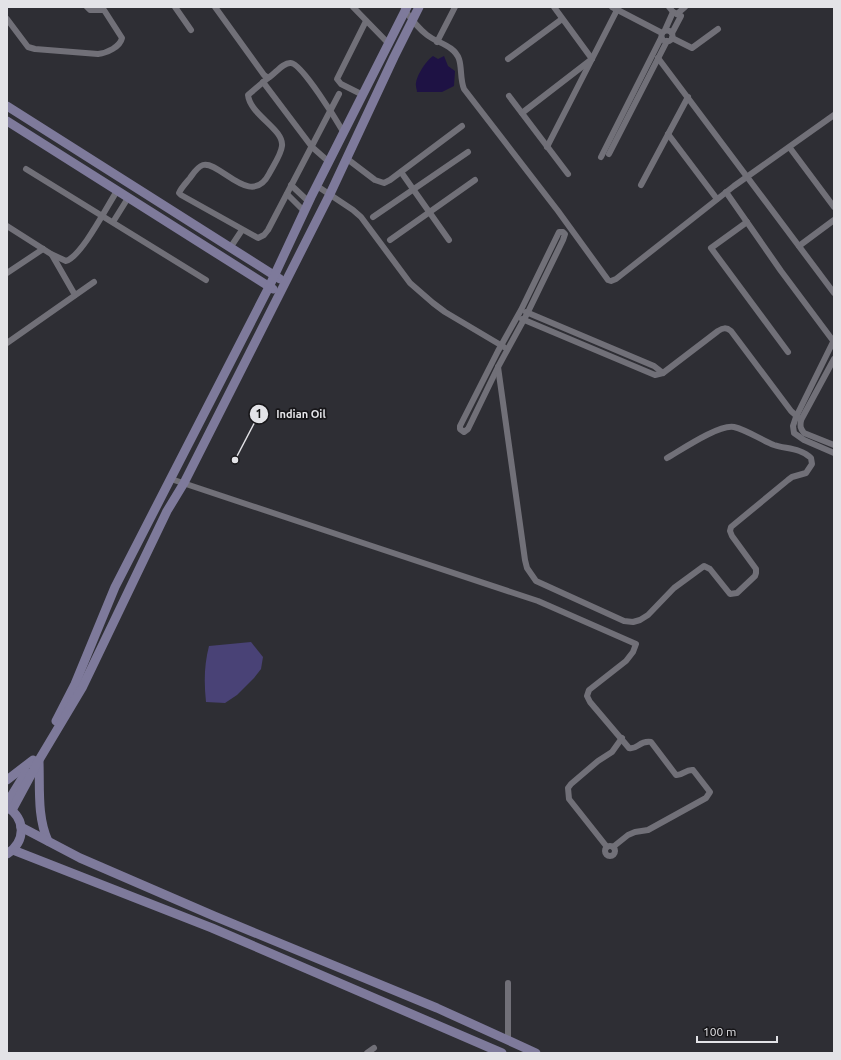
<svg xmlns="http://www.w3.org/2000/svg" width="841" height="1060" font-family="Ubuntu,sans-serif">
	<rect width="100%" height="100%" fill="#2e2e34"/>
	<!-- green -->
	<path fill="#494276" d="M 251,642 L 263,657 L 261,669 L 254,678 L 237,695 L 225,703 L 206,702 C 204,683 204,665 209,646 Z"/>
	<!-- water -->
	<path fill="#1e1244" d="M 433,56 L 438,59 L 444,56 L 448,66 L 455,71 L 454,86 L 442,92 L 417,92 C 417,90 416,88 416,86 C 415,77 426,61 433,56 Z"/>
	<g fill="none" stroke-linecap="round" stroke-linejoin="round">
		<!-- street -->
		<g stroke="#717078" stroke-width="6">
			<polyline points="175,7 191,30"/>
			<path d="M 215,7 L 264,75 L 268,78 C 275,74 283,62 291,63 C 302,64 337,121 344,133"/>
			<polyline points="353,7 389,44"/>
			<polyline points="612,7 662,33"/>
			<polyline points="669,7 673,12 681,16 672,33"/>
			<path d="M 404,9 C 411,19 418,28 427,35 C 437,43 454,45 459,59 C 462,68 460,79 464,89 L 558,211 L 608,280 L 611,281 L 616,279 L 734,186 L 834,115"/>
			<polyline points="677,14 685,7"/>
			<path d="M 7,19 L 28,47 L 35,49 L 98,54 C 107,53 120,47 122,38 L 104,10 L 90,10 L 87,7"/>
			<polyline points="665,30 673,12"/>
			<circle cx="667" cy="36" r="5.5"/>
			<polyline points="672,38 692,48 718,29"/>
			<polyline points="437,42 455,7"/>
			<polyline points="658,58 834,293"/>
			<polyline points="508,59 562,19"/>
			<path d="M 268,78 L 248,95 C 250,115 284,129 282,146 C 281,155 273,166 269,174 C 251,209 219,160 203,165 C 197,167 193,174 190,178 C 186,183 181,188 179,193 L 181,195 L 258,238 L 264,235 L 268,230 L 339,94"/>
			<polyline points="263,82 312,147 329,162"/>
			<polyline points="363,95 341,84 337,79 366,21"/>
			<polyline points="509,96 568,174"/>
			<polyline points="522,113 592,59 554,7"/>
			<polyline points="668,134 717,199"/>
			<polyline points="547,147 617,10"/>
			<polyline points="790,148 834,207"/>
			<polyline points="609,154 667,41"/>
			<polyline points="601,157 661,38"/>
			<polyline points="346,158 375,180 384,183 390,180 462,126"/>
			<polyline points="26,169 206,280"/>
			<polyline points="401,172 449,240"/>
			<polyline points="291,185 309,202"/>
			<polyline points="641,185 688,97"/>
			<polyline points="317,186 353,210 361,217 410,283 433,303 445,312 504,347"/>
			<polyline points="726,192 781,271 834,342"/>
			<polyline points="287,194 305,212"/>
			<polyline points="373,217 468,152"/>
			<polyline points="113,222 128,198"/>
			<polyline points="747,222 711,248 788,352"/>
			<path d="M 7,226 L 51,254 L 66,261 C 82,256 107,206 117,191"/>
			<polygon points="559,232 563,232 565,234 563,240 528,312 498,367 468,429 464,432 460,429 460,426 498,351 521,310"/>
			<polyline points="390,240 475,180"/>
			<polyline points="799,246 834,220"/>
			<polyline points="230,248 242,230"/>
			<polyline points="52,255 75,295"/>
			<polyline points="7,273 43,249"/>
			<polyline points="526,312 654,366 663,373"/>
			<path d="M 522,319 L 655,375 L 663,373 L 718,331 C 723,328 726,327 731,331 L 791,411 L 801,420"/>
			<polyline points="834,340 796,417 793,426 794,433 804,440 834,453"/>
			<polyline points="7,343 94,282"/>
			<path d="M 834,359 L 801,420 C 800,426 800,428 804,433 L 834,445"/>
			<path d="M 498,367 L 525,560 L 527,568 L 536,581 L 624,621 L 633,622 L 640,620 L 648,615 L 674,588 L 704,566 L 710,569 L 730,594 L 737,593 L 755,576 L 756,573 L 756,569 L 732,536 L 730,531 L 731,527 L 788,480 L 792,477 L 806,473 L 812,464 L 811,458 C 801,448 786,449 774,445 C 761,440 747,430 734,427 C 719,424 681,450 667,458"/>
			<path d="M 171,479 L 378,548 L 538,601 L 636,644 L 633,652 L 626,661 L 589,690 L 587,696 L 590,702 L 629,748 C 638,750 639,740 651,742 L 676,775 C 682,776 686,769 693,770 L 710,792 L 706,798 L 648,830 L 635,832 L 628,835 L 613,847"/>
			<circle cx="610" cy="851" r="5"/>
			<polyline points="607,847 569,799 568,788 571,784 598,761 612,752 622,738"/>
			<polyline points="508,983 508,1041"/>
			<polyline points="367,1053 374,1048"/>
		</g>
		<!-- secondary -->
		<g stroke="#7e7a9b" stroke-width="9">
			<polyline points="7,106 280,279"/>
			<polyline points="7,121 273,289"/>
			<polyline points="56,721 75,684 115,587 269,287 311,197 407,7"/>
			<path d="M 39,762 C 40,788 37,817 48,841"/>
			<polyline points="7,780 33,760"/>
			<polyline points="7,803 26,772"/>
			<path d="M 7,807 C 26,819 26,841 7,854"/>
			<polyline points="12,810 39,760 82,688 167,511 184,483 330,194 394,57 419,7"/>
			<polyline points="21,827 80,858 214,916 437,1008 536,1053"/>
			<polyline points="13,850 212,928 502,1053"/>
		</g>
	</g>
	<!-- callouts -->
	<path fill="none" stroke="#e3e3e7" stroke-width="1.5" d="M235 460L259 414"/>
	<g fill="#e3e3e7" stroke="#171619" stroke-width="1.5">
		<circle cx="235" cy="460" r="4"/>
		<circle cx="259" cy="414" r="10"/>
	</g>
	<g font-size="12" text-anchor="middle" font-weight="bold" fill="#111">
		<text x="259" y="418">1</text>
	</g>
	<g font-size="11" text-anchor="middle" font-weight="bold" fill="#e3e3e7" stroke="#171619" stroke-width="3.5" stroke-linejoin="round" paint-order="stroke">
		<text x="301" y="418">Indian Oil</text>
	</g>
	<!-- border -->
	<rect width="841" height="1060" fill="none" stroke="#e3e3e7" stroke-width="16"/>
	<!-- scale -->
	<path d="M697 1036v6h80v-6" fill="none" stroke="#e3e3e7" stroke-width="2"/>
	<text x="703" y="1036" font-size="12" fill="#e3e3e7" stroke="#171619" stroke-width="3" paint-order="stroke">100 m</text>
</svg>
